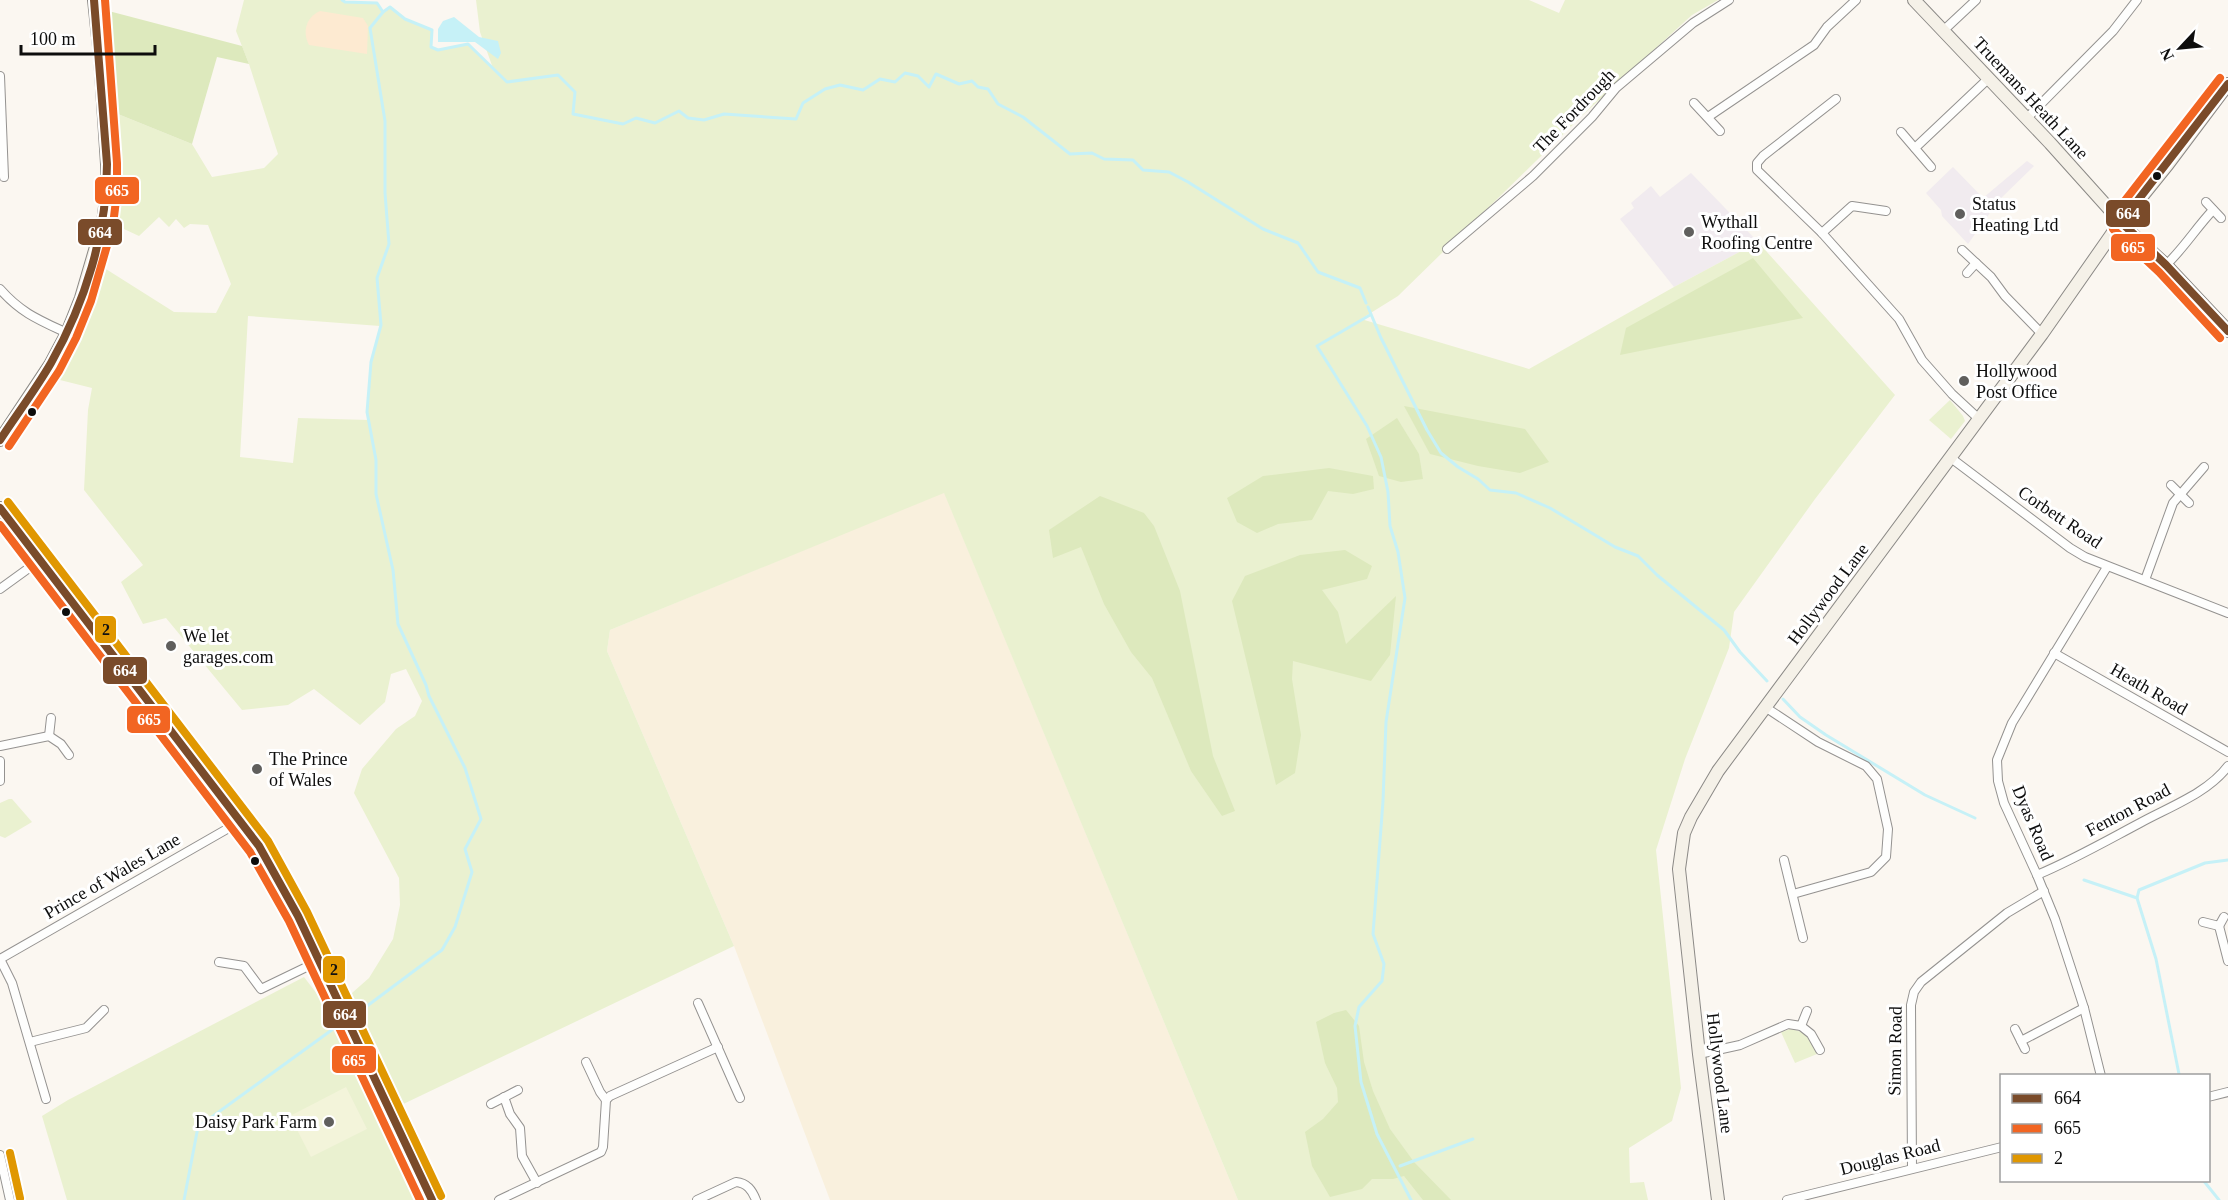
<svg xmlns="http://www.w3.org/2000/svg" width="2228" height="1200" font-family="Georgia,serif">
	<rect width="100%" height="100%" fill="#fbf7f1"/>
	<!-- industrial -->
	<g fill="#f1ebef">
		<polygon points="2027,161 2034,166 1999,200 1968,244 1942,216 1941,210 1926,193 1953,167 1983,198"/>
		<polygon points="1691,173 1758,242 1674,287 1620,219 1634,208 1631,203 1651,186 1660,197"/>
	</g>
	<!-- farmland -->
	<polygon fill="#f9f0dd" points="944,492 1238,1200 830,1200 734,946 607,651 610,630"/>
	<!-- green -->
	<g fill="#eaf1d0" fill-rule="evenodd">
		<path d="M 244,0 L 342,0 L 346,2 L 377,3 L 383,11 L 390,7 L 405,19 L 432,30 L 431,47 L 438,50 L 468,44 L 494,71 L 480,32 L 476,0 L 1529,0 L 1559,13 L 1565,0 L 1718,0 L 1692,15 L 1586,112 L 1398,296 L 1361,319 L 1529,369 L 1674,287 L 1758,242 L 1895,395 L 1815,499 L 1734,612 L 1729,648 L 1685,759 L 1656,850 L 1681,1088 L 1672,1121 L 1629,1148 L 1630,1183 L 1644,1182 L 1648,1200 L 1238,1200 L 944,493 L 610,630 L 607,651 L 734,946 L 397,1107 L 344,1000 L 369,978 L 393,939 L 400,905 L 399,878 L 354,793 L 362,769 L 396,729 L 415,716 L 422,701 L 406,669 L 391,674 L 385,702 L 360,725 L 314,689 L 288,705 L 242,710 L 166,618 L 143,624 L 121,582 L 143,565 L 84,490 L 88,410 L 92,388 L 52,378 L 76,338 L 92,296 L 98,264 L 174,312 L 216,313 L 231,284 L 208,225 L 190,224 L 184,228 L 176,219 L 169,227 L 159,217 L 139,236 L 111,223 L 108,110 L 192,144 L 212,177 L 264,168 L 278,154 L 249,64 L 236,31 ZM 248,316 L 380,326 L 371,362 L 367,412 L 369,420 L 298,418 L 293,463 L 240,457 Z"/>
		<polygon points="1950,400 1963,416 1965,421 1951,439 1929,420"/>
		<polygon points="9,799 12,799 32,822 5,838 0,836 0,803"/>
		<polygon points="304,977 340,1024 370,1080 424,1200 67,1200 42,1116 68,1100"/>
		<path d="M 1790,1029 C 1808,1032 1809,1038 1817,1054 L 1795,1063 L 1781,1032 Z"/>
	</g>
	<!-- forest -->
	<g fill="#dde9bd">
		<polygon points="101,9 242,46 249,64 217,57 192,144 108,110"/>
		<polygon points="1753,258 1803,318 1620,355 1626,328"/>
		<polygon points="1404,406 1525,429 1549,462 1520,473 1478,466 1430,454"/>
		<polygon points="1397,418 1419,454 1423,479 1401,482 1379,476 1366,439"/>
		<polygon points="1329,468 1373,476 1374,489 1353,494 1328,491 1312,520 1278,524 1257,533 1237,522 1227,498 1263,476"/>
		<polygon points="1100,496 1144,513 1154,526 1180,591 1213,756 1235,811 1222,816 1191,771 1152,678 1131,652 1104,604 1081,547 1053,558 1049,530"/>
		<polygon points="1345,550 1372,566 1367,579 1322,590 1338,612 1346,644 1396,596 1390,655 1371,681 1293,661 1292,679 1301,735 1295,773 1276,785 1232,601 1245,576 1300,555"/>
		<polygon points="1346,1010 1359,1026 1364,1062 1373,1091 1390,1129 1414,1162 1451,1200 1423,1200 1404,1176 1393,1179 1372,1179 1362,1189 1330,1197 1312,1166 1305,1132 1323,1119 1338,1102 1337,1088 1325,1063 1316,1022 1334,1013"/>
	</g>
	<!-- sand -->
	<path fill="#fdead1" d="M 320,11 L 363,18 L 368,26 L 367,54 L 309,45 C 302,32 306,17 320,11 Z"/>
	<!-- pitch -->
	<polygon fill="#f3f4da" points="346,1087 367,1129 311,1157 290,1116"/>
	<!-- water -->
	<polygon fill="#c6f1f7" points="454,17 479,37 498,41 501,53 498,59 475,42 438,42 438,29 443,21"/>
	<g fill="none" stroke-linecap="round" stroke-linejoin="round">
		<!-- stream -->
		<g stroke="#c6f1f7" stroke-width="3">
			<polyline points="342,0 345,2 377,3 383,12"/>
			<polyline points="1368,307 1381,338 1427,430 1441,453 1458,467 1478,479 1490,490 1516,493 1550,508 1615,547 1638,556 1657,575 1724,630 1740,652 1767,681"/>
			<polyline points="1370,315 1317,346 1367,426 1381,457 1388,492 1390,526 1398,552 1405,598 1386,722 1383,801 1373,934 1384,964 1382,981 1359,1007 1355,1026 1361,1082 1377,1134 1411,1200"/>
			<polyline points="1783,699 1800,717 1826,735 1925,795 1975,818"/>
			<polyline points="2084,880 2137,898 2156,959 2179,1074"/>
			<polyline points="2137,898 2139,890 2205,863 2228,860"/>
			<polyline points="363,1009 442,950 455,927 472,872 465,849 481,819 465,768 429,696 426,685 398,624 393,570 376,494 376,460 367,412 371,362 381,325 377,278 389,244 385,193 385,121 370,28 383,12 390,7 405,19 432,30 431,47 438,50 468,44 507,82 558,75 575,92 573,114 623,124 636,118 655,123 679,111 688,118 704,120 724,114 796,119 803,103 825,89 840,85 863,90 880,79 895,82 905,73 918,76 929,87 936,74 959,84 972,81 978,87 988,89 998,104 1023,117 1070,154 1092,153 1104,159 1133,160 1143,170 1169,172 1188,182 1263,229 1298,243 1318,272 1360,288 1366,303"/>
			<polyline points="1400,1166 1473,1139"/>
			<polyline points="2203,1180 2219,1200"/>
			<polyline points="184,1200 198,1127 340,1024"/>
		</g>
		<defs>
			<g id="street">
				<polyline points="1944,30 1976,0"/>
				<polyline points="0,76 4,177"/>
				<polyline points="1836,99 1763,156 1757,163 1757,170 1822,233 1899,319 1922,360 1952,394 1979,419"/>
				<polyline points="1694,103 1720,131"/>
				<polyline points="1708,117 1814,45 1827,27 1856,0"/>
				<polyline points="2027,118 2113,31 2137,0"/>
				<polyline points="1901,132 1931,167"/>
				<polyline points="1915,148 1989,78"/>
				<polyline points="2206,202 2221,218"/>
				<polyline points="1822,233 1852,206 1886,211"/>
				<polyline points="1447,249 1533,176 1592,117 1616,88 1693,23 1729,0"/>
				<polyline points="1962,250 1991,277 2005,296 2042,334"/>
				<path d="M 2166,265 C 2184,248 2196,228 2213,210"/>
				<polyline points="1967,273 1976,263"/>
				<path d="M 0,289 C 21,313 39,320 67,333"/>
				<polyline points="1951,458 2070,548 2085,557 2228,613"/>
				<polyline points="2171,485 2189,503"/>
				<polyline points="2145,580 2173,503 2204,467"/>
				<polyline points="0,589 40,560"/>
				<polyline points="2054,653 2228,752"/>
				<polyline points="1765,707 1818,742 1866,766 1877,779 1888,829 1886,857 1871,872 1793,894"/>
				<polyline points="49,736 51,718"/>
				<polyline points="0,746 49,736 61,744 69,755"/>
				<polyline points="0,761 0,781"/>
				<polyline points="1784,860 1803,938"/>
				<path d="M 2037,875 C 2073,860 2106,841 2140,823 C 2169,807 2208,793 2228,766"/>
				<polyline points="2203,922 2219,926 2224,917"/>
				<polyline points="2219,926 2228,961"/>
				<polyline points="0,959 241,821"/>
				<polyline points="0,959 12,983 46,1099"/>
				<polyline points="219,962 244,966 261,989 319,961"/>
				<polyline points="698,1003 740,1098"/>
				<polyline points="1801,1026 1807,1011"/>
				<polyline points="2015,1029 2025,1049"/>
				<polyline points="2021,1041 2084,1008"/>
				<polyline points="30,1042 86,1028 104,1010"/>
				<polyline points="1699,1054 1740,1045 1788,1024 1801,1026 1811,1034 1820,1050"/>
				<polyline points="586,1062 600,1092 606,1100"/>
				<polyline points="2101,1076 2084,1008 2055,919 2037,875 2004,803 1998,781 1997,760 2012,723 2107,567"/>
				<polyline points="504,1097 510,1114 520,1128 522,1156 537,1183"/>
				<polyline points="2208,1097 2228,1092"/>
				<polyline points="491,1104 518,1090"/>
				<polyline points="0,1155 10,1200"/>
				<polyline points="1912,1168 1911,1005 1914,992 1921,982 2007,913 2044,891"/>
				<polyline points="499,1200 601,1152 603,1147 606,1100 610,1096 718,1047"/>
				<path d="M 697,1200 L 736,1182 C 747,1183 752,1190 756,1200"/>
				<polyline points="1787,1200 2002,1147"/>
			</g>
			<g id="secondary">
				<polyline points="1914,0 2050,143 2129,231 2166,265 2228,331"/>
				<polyline points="0,440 50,365 67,333 81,298 103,223 107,191 107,164 100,56 94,0"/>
				<polyline points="0,508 259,846 298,916 432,1200"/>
				<polyline points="1718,1200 1699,1054 1679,869 1684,833 1691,817 1718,771 2042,334 2114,231 2168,164 2228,84"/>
			</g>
		</defs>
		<!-- street casing -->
		<use href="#street" stroke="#949290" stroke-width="10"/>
		<!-- secondary casing -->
		<use href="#secondary" stroke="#8b8986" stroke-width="14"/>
		<!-- street -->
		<use href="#street" stroke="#fefefd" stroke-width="8"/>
		<!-- secondary -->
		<use href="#secondary" stroke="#f5f1e8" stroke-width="12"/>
		<defs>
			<g id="bus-1">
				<polyline points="2228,84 2121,222 2166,265 2228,331"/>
				<path d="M 0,440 C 17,414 36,389 51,363 C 85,303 107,233 107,164 L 94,0"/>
				<polyline points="0,508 259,846 298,916 432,1200"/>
			</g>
			<g id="bus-2">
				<polyline points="2220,78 2113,216 2111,222 2113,229 2159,272 2220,338"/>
				<polyline points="9,446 59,371 76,338 91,301 113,225 117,192 117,163 105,0"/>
				<polyline points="0,525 250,852 289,921 420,1200"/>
			</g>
			<g id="bus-3">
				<polyline points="8,502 268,841 307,912 441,1196"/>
				<polyline points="10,1153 20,1198"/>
			</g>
		</defs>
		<!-- bus-1 casing -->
		<use href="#bus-1" stroke="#fff" stroke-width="12"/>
		<!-- bus-2 casing -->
		<use href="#bus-2" stroke="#fff" stroke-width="12"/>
		<!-- bus-3 casing -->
		<use href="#bus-3" stroke="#fff" stroke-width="12"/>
		<!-- bus-1 -->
		<use href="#bus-1" stroke="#7a4b2a" stroke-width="8"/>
		<!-- bus-2 -->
		<use href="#bus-2" stroke="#f26522" stroke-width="8"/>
		<!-- bus-3 -->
		<use href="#bus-3" stroke="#e09701" stroke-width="8"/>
	</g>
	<!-- markers -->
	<g fill="#0d0d0d" stroke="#fff" stroke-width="2">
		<circle cx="2157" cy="176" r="5"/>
		<circle cx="32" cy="412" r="5"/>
		<circle cx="66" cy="612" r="5"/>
		<circle cx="255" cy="861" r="5"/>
	</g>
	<g fill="#605f5d" stroke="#fff" stroke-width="2">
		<circle cx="1960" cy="214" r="6"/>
		<circle cx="1689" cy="232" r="6"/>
		<circle cx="1964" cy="381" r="6"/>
		<circle cx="171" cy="646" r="6"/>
		<circle cx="257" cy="769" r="6"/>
		<circle cx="329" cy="1122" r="6"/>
	</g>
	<g text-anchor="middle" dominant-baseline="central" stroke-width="6" stroke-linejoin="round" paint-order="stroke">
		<!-- street labels -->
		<g font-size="18" fill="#0d0d0d" stroke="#fff">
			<text transform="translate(2031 98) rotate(47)">Truemans Heath Lane</text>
			<text transform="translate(1574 111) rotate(-46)">The Fordrough</text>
			<text transform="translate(2060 517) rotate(34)">Corbett Road</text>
			<text transform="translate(1828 594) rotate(-53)">Hollywood Lane</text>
			<text transform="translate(2149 689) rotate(30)">Heath Road</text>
			<text transform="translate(2128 810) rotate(-28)">Fenton Road</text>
			<text transform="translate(2033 823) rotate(67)">Dyas Road</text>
			<text transform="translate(112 876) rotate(-30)">Prince of Wales Lane</text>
			<text transform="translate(1895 1051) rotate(-89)">Simon Road</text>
			<text transform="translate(1720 1073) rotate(83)">Hollywood Lane</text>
			<text transform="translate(1890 1157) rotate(-14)">Douglas Road</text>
		</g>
		<!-- poi labels -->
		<g font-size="18" fill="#0d0d0d" stroke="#fff" text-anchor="start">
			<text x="1972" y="204">Status<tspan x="1972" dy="21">Heating Ltd</tspan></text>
			<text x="1701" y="222">Wythall<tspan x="1701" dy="21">Roofing Centre</tspan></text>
			<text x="1976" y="371">Hollywood<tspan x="1976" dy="21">Post Office</tspan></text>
			<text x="183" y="636">We let<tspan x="183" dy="21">garages.com</tspan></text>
			<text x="269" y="759">The Prince<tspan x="269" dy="21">of Wales</tspan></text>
			<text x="317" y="1122" text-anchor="end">Daisy Park Farm</text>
		</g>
	</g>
	<g stroke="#fff" stroke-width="2">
		<rect x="94" y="176" width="46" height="29" rx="6" fill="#f26522"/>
		<rect x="2105" y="199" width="46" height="29" rx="6" fill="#7a4b2a"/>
		<rect x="77" y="218" width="46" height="28" rx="6" fill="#7a4b2a"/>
		<rect x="2110" y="233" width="46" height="29" rx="6" fill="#f26522"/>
		<rect x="94" y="615" width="23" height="29" rx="6" fill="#e09701"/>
		<rect x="102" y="656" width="46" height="29" rx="6" fill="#7a4b2a"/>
		<rect x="126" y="705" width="45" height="29" rx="6" fill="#f26522"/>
		<rect x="322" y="955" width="24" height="29" rx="6" fill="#e09701"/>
		<rect x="322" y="1000" width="45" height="29" rx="6" fill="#7a4b2a"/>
		<rect x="331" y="1045" width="46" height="29" rx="6" fill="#f26522"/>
	</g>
	<g font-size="16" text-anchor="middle" font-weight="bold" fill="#fff">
		<text x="117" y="196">665</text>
		<text x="2128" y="219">664</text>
		<text x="100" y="238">664</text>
		<text x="2133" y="253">665</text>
		<text x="125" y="676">664</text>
		<text x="149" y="725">665</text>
		<text x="345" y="1020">664</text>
		<text x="354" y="1066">665</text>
	</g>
	<g font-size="16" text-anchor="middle" font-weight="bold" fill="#111">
		<text x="106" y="635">2</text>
		<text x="334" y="975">2</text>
	</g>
	<!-- legend -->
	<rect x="2000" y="1074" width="210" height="108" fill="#ffffff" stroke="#9e9e9e" stroke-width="1.5"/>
	<rect x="2012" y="1094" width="30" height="9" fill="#7a4b2a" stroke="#9e9e9e" stroke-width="1.5"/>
	<text x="2054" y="1104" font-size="18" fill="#0d0d0d">664</text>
	<rect x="2012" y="1124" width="30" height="9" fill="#f26522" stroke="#9e9e9e" stroke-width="1.5"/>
	<text x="2054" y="1134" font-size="18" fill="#0d0d0d">665</text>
	<rect x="2012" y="1154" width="30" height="9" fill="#e09701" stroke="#9e9e9e" stroke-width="1.5"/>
	<text x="2054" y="1164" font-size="18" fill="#0d0d0d">2</text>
	<!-- north arrow -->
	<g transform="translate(2180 48) rotate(244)" stroke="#ffffff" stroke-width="4.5" paint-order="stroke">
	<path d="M0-4.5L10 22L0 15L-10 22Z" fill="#0d0d0d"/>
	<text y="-9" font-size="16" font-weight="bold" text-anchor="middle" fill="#0d0d0d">N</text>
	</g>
	<!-- scale -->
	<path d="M21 45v9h134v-9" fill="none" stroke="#0d0d0d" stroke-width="3"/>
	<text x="30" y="45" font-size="18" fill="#0d0d0d" stroke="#ffffff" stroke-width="4.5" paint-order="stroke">100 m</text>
</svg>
